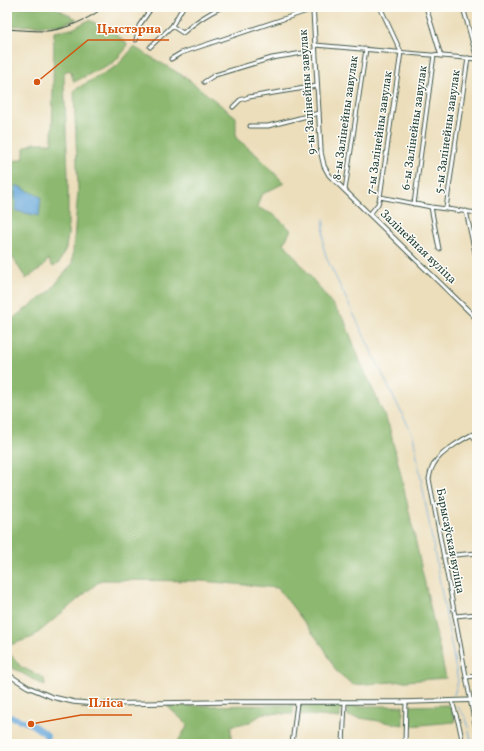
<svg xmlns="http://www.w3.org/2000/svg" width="484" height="751" font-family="Vollkorn,serif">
	<rect width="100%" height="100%" fill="#fdfcf7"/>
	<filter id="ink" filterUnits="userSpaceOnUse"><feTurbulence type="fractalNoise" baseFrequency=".025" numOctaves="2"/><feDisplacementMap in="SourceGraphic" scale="8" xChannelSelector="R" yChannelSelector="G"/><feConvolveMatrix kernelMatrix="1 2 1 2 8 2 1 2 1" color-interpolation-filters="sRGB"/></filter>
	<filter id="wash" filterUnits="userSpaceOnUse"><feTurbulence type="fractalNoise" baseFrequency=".012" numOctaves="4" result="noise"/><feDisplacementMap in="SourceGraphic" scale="16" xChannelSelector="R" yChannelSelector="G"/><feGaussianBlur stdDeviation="0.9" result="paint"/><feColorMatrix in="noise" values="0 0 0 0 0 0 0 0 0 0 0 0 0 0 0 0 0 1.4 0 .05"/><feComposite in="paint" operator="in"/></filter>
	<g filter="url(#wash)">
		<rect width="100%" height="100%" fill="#ecdebb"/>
		<!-- forest -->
		<g fill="#8cb870" stroke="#567a52">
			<polygon points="15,7 54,7 77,19 60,25 7,26 7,8"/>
			<polygon points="89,20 115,33 127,44 125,50 114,62 74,82 70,70 64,72 64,78 68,174 68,235 66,248 59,263 53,267 48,259 44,266 26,279 13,258 7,259 7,154 9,154 15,161 24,158 24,148 34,143 52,143 54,32 72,29"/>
			<polygon points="134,47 185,77 236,117 236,138 257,155 284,183 261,195 257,207 274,215 291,230 284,243 344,319 360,361 389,426 400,471 446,678 353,685 336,671 324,648 278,588 202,581 101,580 33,637 7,646 7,325 16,316 49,292 72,264 78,191 74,90 117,66"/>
			<polygon points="7,650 21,667 44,678 45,686 7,665"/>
			<polygon points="294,705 293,714 264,713 250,722 231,726 231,744 176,744 188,725 167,706"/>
			<polygon points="450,705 455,722 409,726 408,706"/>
			<polygon points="299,706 341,706 340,718 298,714"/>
			<polygon points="347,706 403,706 403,725 348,716"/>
		</g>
		<!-- water -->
		<polygon fill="#66a7d9" stroke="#427286" points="16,185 41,197 39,216 16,211 15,194"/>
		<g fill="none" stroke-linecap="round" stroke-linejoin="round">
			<!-- stream -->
			<g stroke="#66a7d9" stroke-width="1">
				<polyline points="324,219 323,246 327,259 394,398 413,435 458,681 454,695"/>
				<polyline points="457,706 466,718 472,744"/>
			</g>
			<!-- river -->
			<polyline stroke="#66a7d9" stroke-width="6" points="7,716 9,716 31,724 47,735 45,744"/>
		</g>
	</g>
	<g filter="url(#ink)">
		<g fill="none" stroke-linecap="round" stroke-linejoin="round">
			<defs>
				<g id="minor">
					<polyline points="426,7 441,56"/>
					<polyline points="463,7 477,59"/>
					<path d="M 172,26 L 183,33 C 196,21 207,14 222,7"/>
					<polyline points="136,40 139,26 152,7"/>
					<polyline points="315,45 477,59"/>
					<polyline points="150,47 172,26 183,7"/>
					<polyline points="171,59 181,53 313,9"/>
					<polyline points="204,82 215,75 272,58 315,51"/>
					<polyline points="233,107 240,100 249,97 317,86"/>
					<polyline points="250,126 268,126 319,113"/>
					<polyline points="345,190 366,49"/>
					<polyline points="380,197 431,207 477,213"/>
					<polyline points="414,204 434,55"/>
					<polyline points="431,207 439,249"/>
					<polyline points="446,208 468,58"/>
					<polyline points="466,211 477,262"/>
					<polyline points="370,214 378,204 380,197 401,52 380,7"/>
					<path d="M 477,432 C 466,437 439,453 434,464 C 431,468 430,474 429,479 L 455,616 L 474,720 L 477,733"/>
					<polyline points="472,435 477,441"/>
					<polyline points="444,556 477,553"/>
					<polyline points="455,616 477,614"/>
					<polyline points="466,677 477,676"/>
					<polyline points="452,701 459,725 463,744"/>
					<polyline points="292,744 297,703"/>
					<polyline points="343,744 345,703"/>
					<polyline points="405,744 406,702"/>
				</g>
				<g id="tertiary">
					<polyline points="313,7 321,153 324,166 329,175 477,319"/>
					<polyline points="7,674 28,687 52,697 74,702 99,704 223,702 406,702 477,700"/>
				</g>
			</defs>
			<!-- minor casing -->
			<use href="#minor" stroke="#3e5548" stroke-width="5"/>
			<!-- tertiary casing -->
			<use href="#tertiary" stroke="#3e5548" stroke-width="5.5"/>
			<!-- minor -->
			<use href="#minor" stroke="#fff" stroke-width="3"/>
			<!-- tertiary -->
			<use href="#tertiary" stroke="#fff" stroke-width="3.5"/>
			<!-- rail -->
			<path stroke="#1f3d34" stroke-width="1" d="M 7,29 C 20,30 34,31 47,31 C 66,29 90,19 104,7"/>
		</g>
	</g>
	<g text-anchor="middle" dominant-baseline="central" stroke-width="3" stroke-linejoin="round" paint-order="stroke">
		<!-- street labels -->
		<g font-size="12" fill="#1f3d34" stroke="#fdfcf7">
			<text transform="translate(308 92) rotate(-94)">9-ы Залінейны завулак</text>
			<text transform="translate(346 118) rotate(-82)">8-ы Залінейны завулак</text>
			<text transform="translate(415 128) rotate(-82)">6-ы Залінейны завулак</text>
			<text transform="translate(448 132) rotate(-82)">5-ы Залінейны завулак</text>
			<text transform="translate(380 133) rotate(-82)">7-ы Залінейны завулак</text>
			<text transform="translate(418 247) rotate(44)">Залінейная вуліца</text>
			<text transform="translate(450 541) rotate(79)">Барысаўская вуліца</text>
		</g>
	</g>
	<!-- callouts -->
	<path fill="none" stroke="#d45610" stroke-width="1.5" d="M37 82L88 40H169M31 724L81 715H132"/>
	<g fill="#d45610" stroke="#fdfcf7" stroke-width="1.5">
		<circle cx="37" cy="82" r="4"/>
		<circle cx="31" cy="724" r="4"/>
	</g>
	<g font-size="13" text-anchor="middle" font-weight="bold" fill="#d45610" stroke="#fdfcf7" stroke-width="3" stroke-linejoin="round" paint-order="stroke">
		<text x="129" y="33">Цыстэрна</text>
		<text x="106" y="707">Пліса</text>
	</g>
	<!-- margin -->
	<rect width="484" height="751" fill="none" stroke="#fdfcf7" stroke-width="24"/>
</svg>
